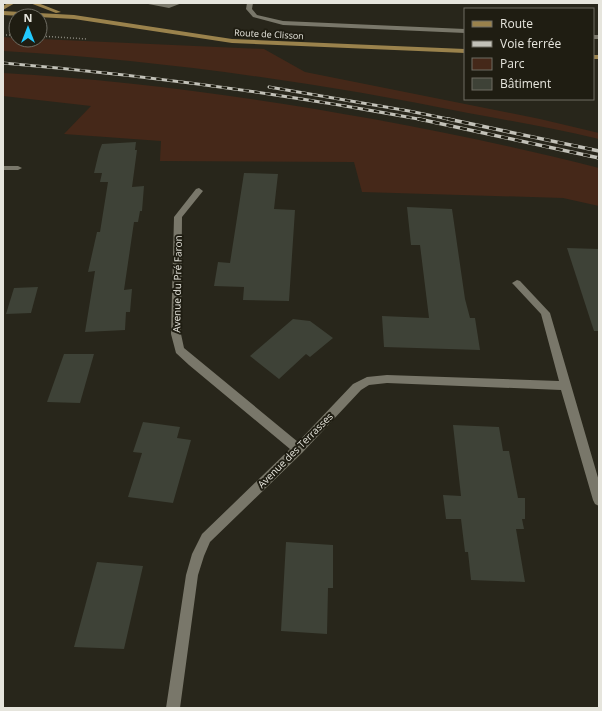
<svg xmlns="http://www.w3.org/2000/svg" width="602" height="711" font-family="'Open Sans',sans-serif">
	<rect width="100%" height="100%" fill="#28261b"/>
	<!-- green -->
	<g fill="#452819">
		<path d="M 3,37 L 16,38 L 16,40 L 40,40 L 40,39 L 264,49 L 305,72 L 540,119 L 599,133 L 599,139 C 556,129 512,121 468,113 C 315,82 160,60 3,51 Z"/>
		<path d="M 3,73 C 127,80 251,97 373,119 C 449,133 525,149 599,168 L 599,206 L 563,198 L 362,192 L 354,162 L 160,161 L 161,141 L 64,134 L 91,106 L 3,96 Z"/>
	</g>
	<!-- building -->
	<g fill="#3e4237">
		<polygon points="136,142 135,150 137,150 132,187 144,186 142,211 140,211 138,222 134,222 124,290 132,289 130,312 126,312 125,330 85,332 95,271 88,272 97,232 100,232 108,182 100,182 102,173 94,173 99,152 102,144"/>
		<polygon points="244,173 278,174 274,209 295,210 289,301 243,300 244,287 214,286 218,262 230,263"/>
		<polygon points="407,207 452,209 465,299 470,318 475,318 480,350 384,347 382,316 429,318 420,245 411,245"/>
		<polygon points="567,248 599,249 599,331 594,331"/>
		<polygon points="38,287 31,313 6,314 14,288"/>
		<polygon points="293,319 310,321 333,338 310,357 306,354 279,379 250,356"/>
		<polygon points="64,354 94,354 80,403 47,402"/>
		<polygon points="143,422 180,427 177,438 191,440 173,503 128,497 142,453 133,452"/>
		<polygon points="453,425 499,427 503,451 509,451 518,498 525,498 525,519 522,519 524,529 516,529 525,582 471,580 468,552 465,552 461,519 446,519 443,495 461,496"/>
		<polygon points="286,542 333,545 333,588 328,588 327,634 281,631"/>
		<polygon points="97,562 143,566 124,649 74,647"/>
	</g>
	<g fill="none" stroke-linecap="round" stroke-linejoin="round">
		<!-- path -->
		<g stroke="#89887e" stroke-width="1.5" stroke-dasharray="1 2" stroke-linecap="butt">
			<polyline points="3,35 16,35"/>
			<polyline points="40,36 87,39"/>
		</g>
		<!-- service -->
		<g fill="#79776a" fill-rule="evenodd">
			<polygon points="143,3 169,4 182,3 169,8"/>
			<polygon points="247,3 253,3 252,9 257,15 283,21 465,29 465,33 283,25 253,17 246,9"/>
			<rect x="593" y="35" width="6" height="4"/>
		</g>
		<!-- minor -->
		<g fill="#79776a" fill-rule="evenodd">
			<polygon points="3,166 18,166 22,168 18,170 3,170"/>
			<polygon points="199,188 203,191 182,217 181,334 184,348 298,442 353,384 367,377 387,375 559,381 541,314 514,285 512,283 517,280 520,281 550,313 599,481 599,506 595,504 593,500 561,390 387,383 369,385 361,390 302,453 210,542 204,556 198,575 180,708 166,708 186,575 192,554 202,534 290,449 189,365 176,353 171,334 174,217 196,189"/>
		</g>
		<!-- secondary -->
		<g fill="#9a824c" fill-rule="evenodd">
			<polygon points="8,3 15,3 3,10 3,6"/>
			<polygon points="30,3 38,3 61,12 56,13"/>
			<polygon points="3,11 74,15 232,39 465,49 465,53 232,43 74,19 3,15"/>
			<rect x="593" y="55" width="6" height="4"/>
		</g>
		<defs>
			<g id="rail-far1">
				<path d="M 3,63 C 145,75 285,94 424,120"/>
				<polyline points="269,87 409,111 453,120"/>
			</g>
			<g id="rail">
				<polyline points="419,119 599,158"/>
				<polyline points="448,119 599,151"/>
			</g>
		</defs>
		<!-- rail-far1 casing -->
		<use href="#rail-far1" stroke="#c2c1b8" stroke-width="3"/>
		<!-- rail casing -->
		<use href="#rail" stroke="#c2c1b8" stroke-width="3.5"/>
		<!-- rail-far1 -->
		<use href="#rail-far1" stroke="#1f1d12" stroke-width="2" stroke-dasharray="5.5" stroke-linecap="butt"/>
		<!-- rail -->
		<use href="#rail" stroke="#1f1d12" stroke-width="2.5" stroke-dasharray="7" stroke-linecap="butt"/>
	</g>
	<g text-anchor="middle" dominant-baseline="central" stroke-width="4" stroke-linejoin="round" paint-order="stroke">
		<!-- far-street labels -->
		<g font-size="9" fill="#e6e5dd" stroke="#1f1d12">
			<text transform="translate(269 34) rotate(3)">Route de Clisson</text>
		</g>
		<!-- street labels -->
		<g font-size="10" fill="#e6e5dd" stroke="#1f1d12">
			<text transform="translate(177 284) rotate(-89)">Avenue du Pré Faron</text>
			<text transform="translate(295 450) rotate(-45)">Avenue des Terrasses</text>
		</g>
	</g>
	<!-- border -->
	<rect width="602" height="711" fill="none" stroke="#e6e5dd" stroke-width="8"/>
	<!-- legend -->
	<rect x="464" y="8" width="130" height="92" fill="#1f1d12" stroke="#6f6d63"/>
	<rect x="472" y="21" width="20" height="6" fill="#9a824c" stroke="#6f6d63"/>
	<text x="500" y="28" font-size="12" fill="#e6e5dd">Route</text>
	<rect x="472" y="41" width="20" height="6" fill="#c2c1b8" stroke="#6f6d63"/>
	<text x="500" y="48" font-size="12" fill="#e6e5dd">Voie ferrée</text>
	<rect x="472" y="58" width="20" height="12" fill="#452819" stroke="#6f6d63"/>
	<text x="500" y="68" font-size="12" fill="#e6e5dd">Parc</text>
	<rect x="472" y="78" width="20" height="12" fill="#3e4237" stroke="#6f6d63"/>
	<text x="500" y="88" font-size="12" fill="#e6e5dd">Bâtiment</text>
	<!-- north arrow -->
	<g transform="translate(28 28)"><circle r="19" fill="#1f1d12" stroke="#6f6d63"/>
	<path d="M0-3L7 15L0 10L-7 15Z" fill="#22c9fe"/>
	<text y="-6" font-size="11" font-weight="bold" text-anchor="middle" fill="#e6e5dd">N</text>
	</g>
</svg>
